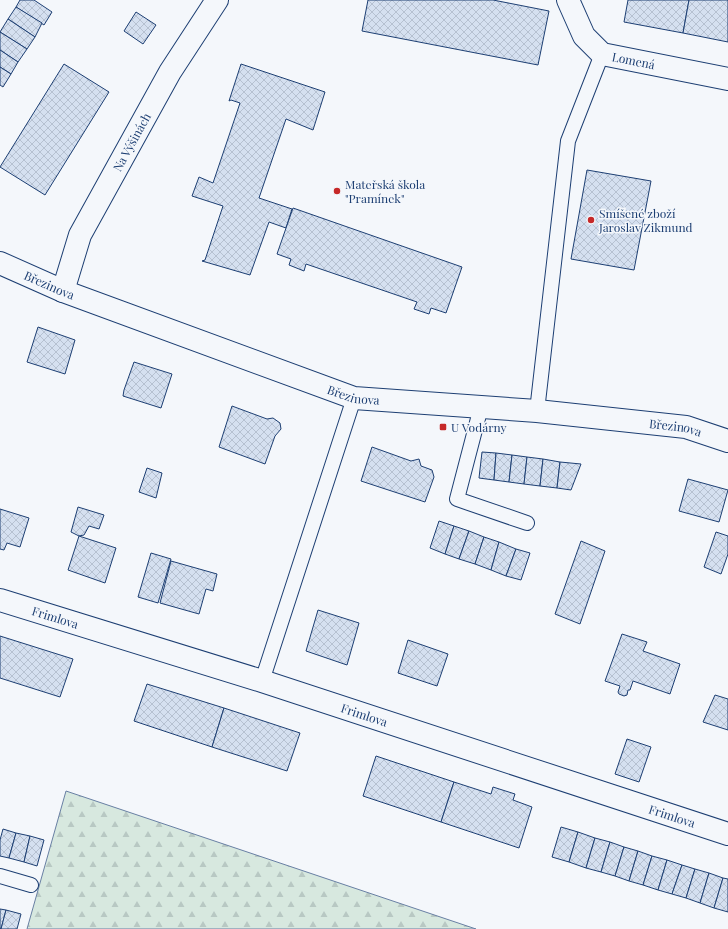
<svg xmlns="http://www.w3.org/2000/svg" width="728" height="929" font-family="'Playfair Display',serif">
	<defs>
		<pattern id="forest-firs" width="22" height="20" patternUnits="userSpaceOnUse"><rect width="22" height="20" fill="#d7e8df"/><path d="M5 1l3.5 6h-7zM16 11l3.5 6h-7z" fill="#b8c8c3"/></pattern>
		<pattern id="building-cross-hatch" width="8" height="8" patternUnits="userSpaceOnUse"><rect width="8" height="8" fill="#d5e0f0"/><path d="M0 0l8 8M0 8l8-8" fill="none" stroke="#b6c1d1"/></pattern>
	</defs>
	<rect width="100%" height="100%" fill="#f4f7fb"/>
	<!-- forest -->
	<polygon fill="url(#forest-firs)" stroke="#687fa3" points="66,791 476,929 27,929"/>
	<!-- building -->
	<g fill="url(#building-cross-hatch)" stroke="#1d3f73">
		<polygon points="20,0 34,0 52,12 44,25 16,7"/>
		<polygon points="368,0 493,0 549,11 538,65 362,31"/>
		<polygon points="628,0 689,0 683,33 624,22"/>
		<polygon points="689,0 728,0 728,42 683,33"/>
		<polygon points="16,7 42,23 35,37 8,19"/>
		<polygon points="136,12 156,25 143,44 124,31"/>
		<polygon points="8,19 35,37 27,49 0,32"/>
		<polygon points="0,32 27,49 18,62 0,50"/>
		<polygon points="0,50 18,62 11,74 0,67"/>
		<polygon points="64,64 109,92 45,195 0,167"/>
		<polygon points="241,64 325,92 313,130 286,119 259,198 292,209 286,228 269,222 250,275 202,261 205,260 223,206 192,196 199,177 213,183 240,103 231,100 229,101"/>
		<polygon points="0,67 11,74 3,87 0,85"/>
		<polygon points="587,170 651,181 634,270 571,259"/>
		<polygon points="293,208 462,267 446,313 431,308 429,314 414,309 417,302 306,264 304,271 289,265 291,259 277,254"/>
		<polygon points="38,327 75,340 65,374 27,362"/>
		<polygon points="134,362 172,374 161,408 123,396 124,390"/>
		<polygon points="232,406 267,419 273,418 280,423 281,429 275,436 265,464 219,447"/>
		<polygon points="372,447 411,461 419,459 421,466 432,470 434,477 425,502 361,481"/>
		<polygon points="482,452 496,453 494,480 479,478"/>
		<polygon points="496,453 512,455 509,482 494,480"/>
		<polygon points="512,455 527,457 524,484 509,482"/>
		<polygon points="527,457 543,459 540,486 524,484"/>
		<polygon points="543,459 560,462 557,488 540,486"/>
		<polygon points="560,462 581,464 571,490 557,488"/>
		<polygon points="147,468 162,473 156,498 139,492"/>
		<polygon points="688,479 728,490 719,522 679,511"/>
		<polygon points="78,507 104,515 99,529 89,526 84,535 79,536 71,532"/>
		<polygon points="0,509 29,518 20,547 7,543 4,550 0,549"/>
		<polygon points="439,521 454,526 445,554 430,548"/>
		<polygon points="454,526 469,531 459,559 445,554"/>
		<polygon points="469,531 484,537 475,564 459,559"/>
		<polygon points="716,532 728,536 728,554 721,574 704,567"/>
		<polygon points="79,536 116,548 105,583 68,570"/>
		<polygon points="484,537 499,542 491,570 475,564"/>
		<polygon points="581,541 605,551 580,624 555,614"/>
		<polygon points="499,542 516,549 506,576 491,570"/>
		<polygon points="516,549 530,553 521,580 506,576"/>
		<polygon points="151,553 171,559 158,603 138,597"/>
		<polygon points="171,561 217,574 213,591 206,589 199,614 160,603"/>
		<polygon points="318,610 359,623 347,665 306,651"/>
		<polygon points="622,634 647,642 643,651 680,664 670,694 633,681 630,690 628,690 627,695 624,696 619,694 618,692 620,686 605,681"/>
		<polygon points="0,636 73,659 60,697 0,678"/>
		<polygon points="408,640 448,654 437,686 398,673"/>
		<polygon points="147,684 224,708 212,747 134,721"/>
		<polygon points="715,695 728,699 728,730 703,722"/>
		<polygon points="224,708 300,733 287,771 212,747"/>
		<polygon points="627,739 651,747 639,782 615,774"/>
		<polygon points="376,756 454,782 441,822 363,796"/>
		<polygon points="454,782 491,794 493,787 515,794 513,800 532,807 519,848 441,822"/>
		<polygon points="561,827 578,832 569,862 552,857"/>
		<polygon points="3,829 16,833 9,858 0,856 0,840"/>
		<polygon points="578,832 595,838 586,868 569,862"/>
		<polygon points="16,833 30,836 24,862 9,858"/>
		<polygon points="30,836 44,840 37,866 24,862"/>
		<polygon points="595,838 610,842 601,872 586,868"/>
		<polygon points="610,842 624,847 615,876 601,872"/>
		<polygon points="624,847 638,851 629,881 615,876"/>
		<polygon points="638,851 652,856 643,885 629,881"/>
		<polygon points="652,856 667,860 658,890 643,885"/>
		<polygon points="667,860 682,865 672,894 658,890"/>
		<polygon points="682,865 695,869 686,898 672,894"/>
		<polygon points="695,869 709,873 700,903 686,898"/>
		<polygon points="709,873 723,878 714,908 700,903"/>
		<polygon points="723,878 728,879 728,912 714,908"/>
		<polygon points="0,909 6,910 1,929 0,929"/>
		<polygon points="6,910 21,914 17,929 1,929"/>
	</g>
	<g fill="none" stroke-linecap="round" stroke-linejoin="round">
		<defs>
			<g id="lane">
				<polyline points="481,407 457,499 527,523"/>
				<polyline points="537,411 568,141 602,54"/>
				<polyline points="262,681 354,398"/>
				<polyline points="0,876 31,885"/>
			</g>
			<g id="street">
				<path id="s1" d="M 568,0 L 584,36 L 602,54 L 728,79"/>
				<path id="s2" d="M 0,263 L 63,291 L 354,398 L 537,411 L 686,427 L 728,441"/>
				<path id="s3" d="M 63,291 L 80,235 L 170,72 L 217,0"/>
				<path id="s4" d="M 0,600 L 262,681 L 728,834"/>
			</g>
		</defs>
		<!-- lane casing -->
		<use href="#lane" stroke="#1d3f73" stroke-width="16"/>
		<!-- street casing -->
		<use href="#street" stroke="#1d3f73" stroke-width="24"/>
		<!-- lane -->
		<use href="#lane" stroke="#f4f7fb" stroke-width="14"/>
		<!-- street -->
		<use href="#street" stroke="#f4f7fb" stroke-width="22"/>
	</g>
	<!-- markers -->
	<g fill="#c62828" stroke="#f4f7fb" stroke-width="1.5">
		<circle cx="337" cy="191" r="4"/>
		<circle cx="591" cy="220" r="4"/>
		<rect x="439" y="423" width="8" height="8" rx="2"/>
	</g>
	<g text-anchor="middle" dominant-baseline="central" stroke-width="3" stroke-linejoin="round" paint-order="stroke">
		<!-- street labels -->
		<g font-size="12" fill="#1d3f73" stroke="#f4f7fb">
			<text stroke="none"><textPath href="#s1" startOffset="97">Lomená</textPath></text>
			<text stroke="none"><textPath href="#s3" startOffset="165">Na Výšinách</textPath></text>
			<text stroke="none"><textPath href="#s2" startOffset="54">Březinova</textPath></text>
			<text stroke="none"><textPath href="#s2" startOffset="378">Březinova</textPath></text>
			<text stroke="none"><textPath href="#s2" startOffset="702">Březinova</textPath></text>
			<text stroke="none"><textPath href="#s4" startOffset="58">Frimlova</textPath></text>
			<text stroke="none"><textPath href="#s4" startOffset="382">Frimlova</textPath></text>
			<text stroke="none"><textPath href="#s4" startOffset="706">Frimlova</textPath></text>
		</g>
		<!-- poi labels -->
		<g font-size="12" fill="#1d3f73" stroke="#f4f7fb" text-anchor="start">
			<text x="345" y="184">Mateřská škola<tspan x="345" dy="14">"Pramínek"</tspan></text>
			<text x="599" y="213">Smíšené zboží<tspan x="599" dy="14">Jaroslav Zikmund</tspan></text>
			<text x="451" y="427">U Vodárny</text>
		</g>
	</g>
</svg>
